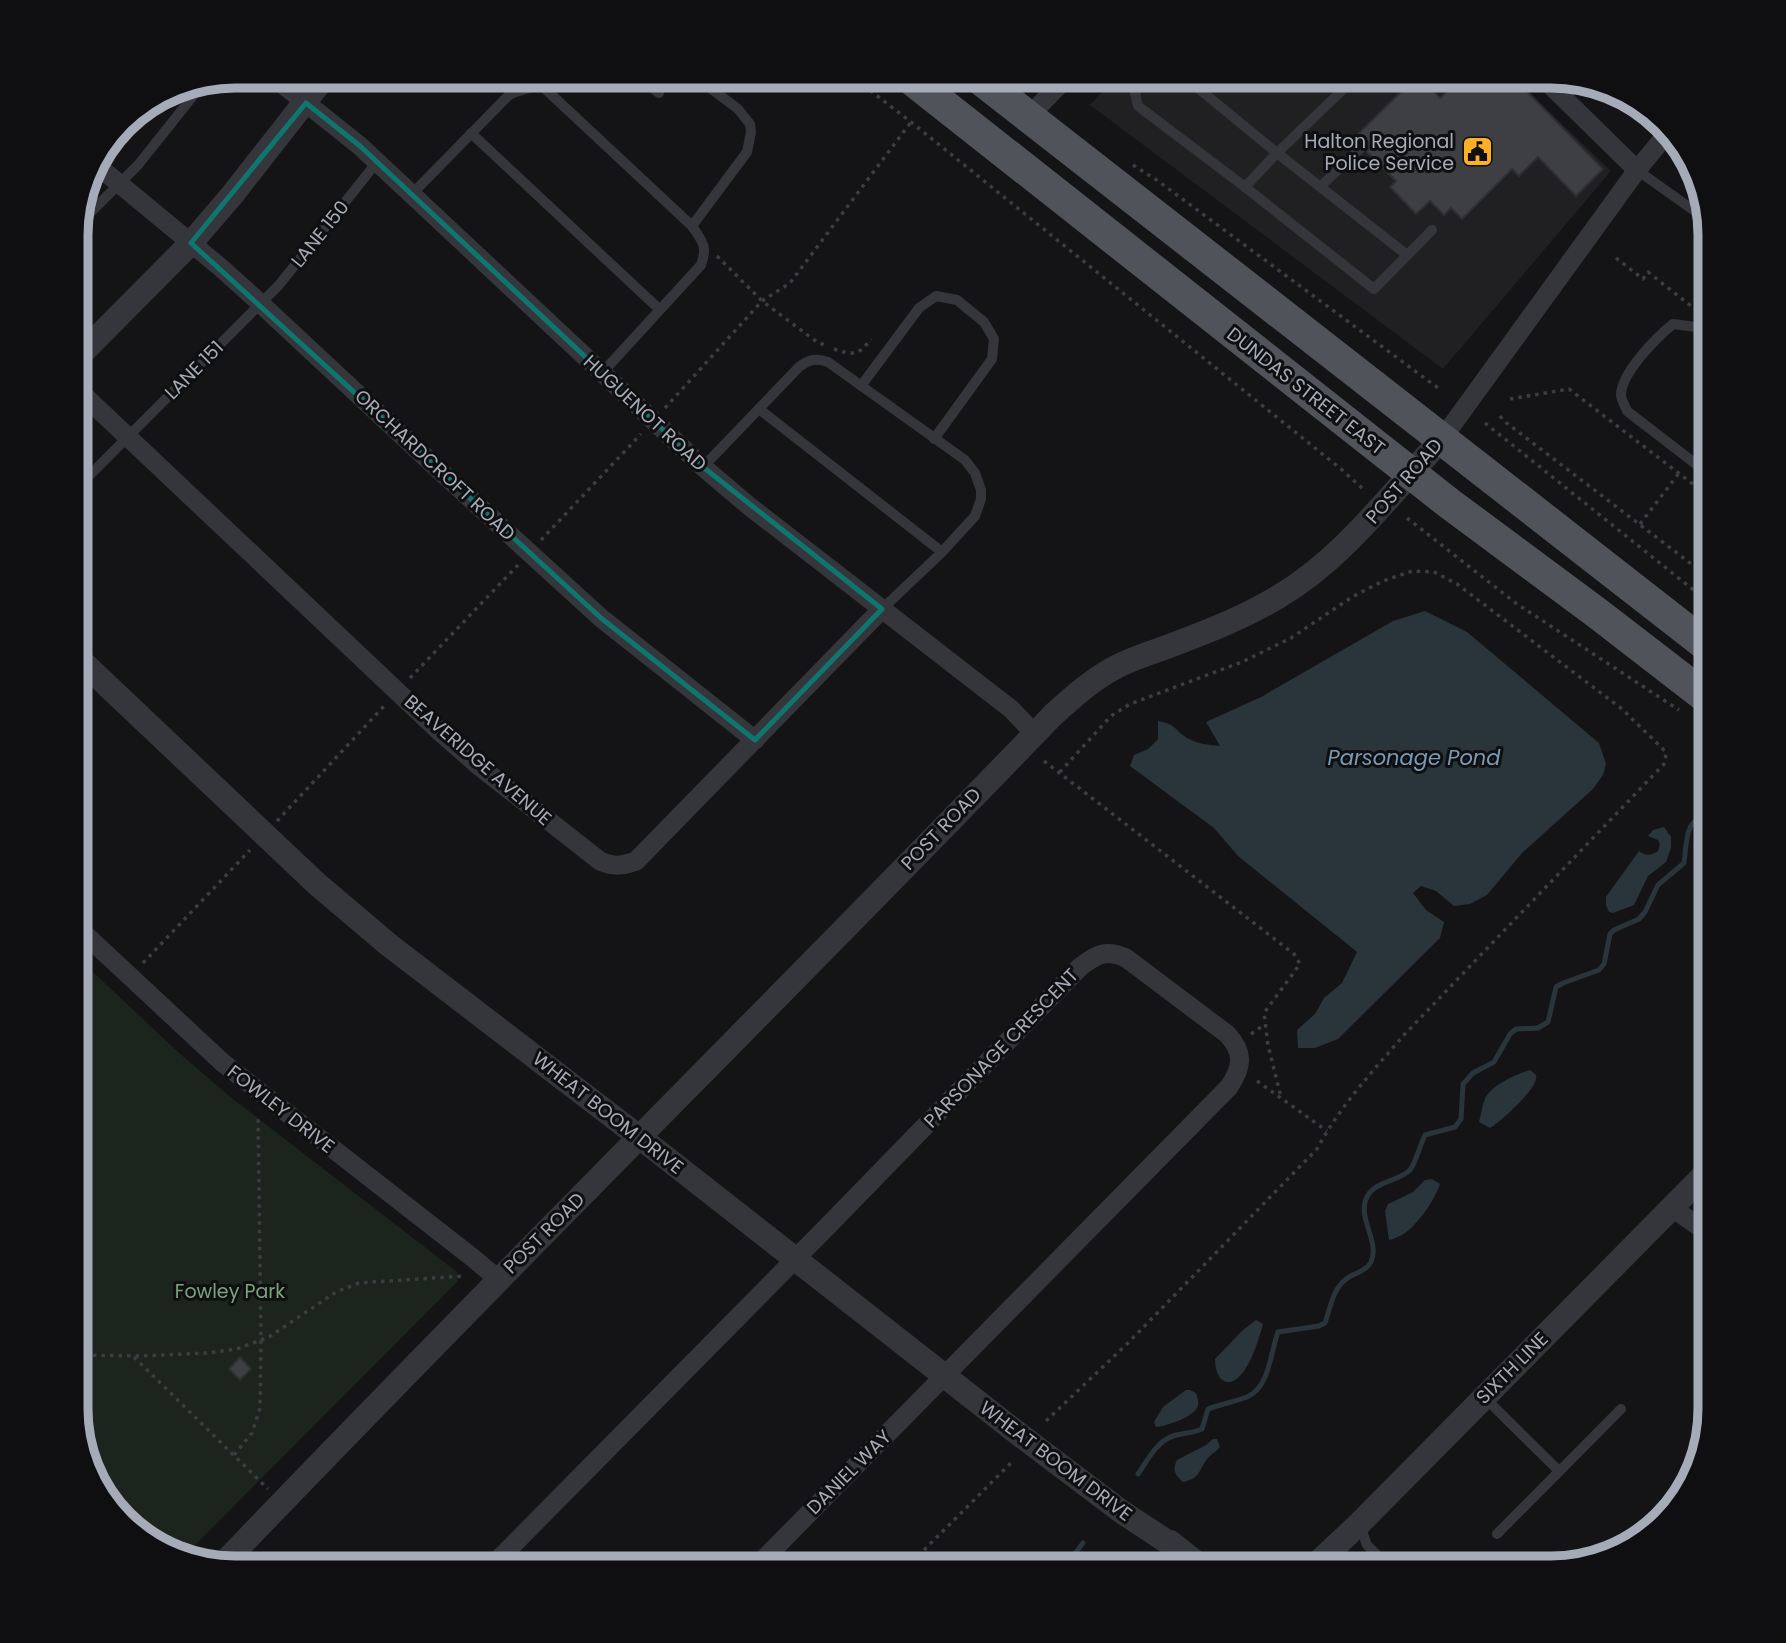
<svg xmlns="http://www.w3.org/2000/svg" width="1786" height="1643" font-family="Poppins,sans-serif">
	<rect width="100%" height="100%" fill="#141416"/>
	<!-- built -->
	<polygon fill="#202023" points="1118,75 1512,76 1611,171 1443,369 1090,105"/>
	<!-- green -->
	<polygon fill="#1c251d" points="76,956 178,1052 229,1096 457,1272 458,1281 183,1557 173,1555 122,1521 88,1470 76,1419"/>
	<!-- water -->
	<g fill="#2a343b">
		<path d="M 1425,611 L 1467,632 L 1599,743 L 1606,764 L 1603,775 L 1593,789 L 1522,853 L 1487,895 L 1470,904 L 1454,906 L 1436,891 L 1421,886 L 1413,893 L 1426,910 L 1444,922 L 1440,938 L 1338,1039 L 1315,1048 L 1298,1048 L 1297,1030 L 1315,1014 L 1324,998 L 1342,983 L 1357,952 L 1238,856 L 1214,828 L 1130,766 L 1134,755 L 1148,749 L 1158,739 L 1158,721 C 1178,725 1173,729 1187,738 C 1198,744 1209,745 1220,746 L 1206,722 L 1261,697 L 1393,621 Z"/>
		<path d="M 1664,827 L 1671,837 L 1671,848 L 1666,862 L 1648,876 L 1634,905 L 1613,913 L 1609,912 L 1606,905 L 1606,897 L 1639,851 C 1646,856 1650,856 1658,851 L 1660,844 L 1658,840 L 1648,836 L 1653,830 Z"/>
		<path d="M 1530,1070 L 1535,1074 C 1536,1075 1537,1077 1536,1079 C 1535,1090 1501,1122 1490,1128 L 1479,1122 C 1481,1115 1482,1106 1485,1099 C 1491,1085 1517,1074 1530,1070 Z"/>
		<path d="M 1432,1179 L 1440,1184 C 1435,1200 1415,1229 1400,1236 C 1396,1238 1392,1239 1389,1240 L 1385,1211 L 1388,1204 L 1413,1192 L 1425,1180 Z"/>
		<path d="M 1256,1320 L 1263,1324 C 1259,1339 1253,1358 1244,1371 C 1229,1392 1215,1381 1215,1359 L 1243,1330 Z"/>
		<path d="M 1186,1390 L 1190,1390 L 1196,1393 C 1197,1396 1199,1402 1198,1405 C 1196,1417 1166,1426 1156,1427 L 1154,1422 L 1163,1407 Z"/>
		<path d="M 1213,1439 L 1217,1439 L 1220,1447 C 1216,1452 1211,1454 1207,1459 C 1198,1471 1201,1478 1183,1482 C 1175,1475 1172,1470 1177,1460 L 1206,1445 Z"/>
	</g>
	<g fill="none" stroke-linecap="round" stroke-linejoin="round">
		<!-- stream -->
		<g stroke="#2a343b" stroke-width="5">
			<path d="M 1138,1474 C 1147,1461 1157,1441 1173,1436 C 1183,1433 1193,1433 1202,1429 L 1208,1409 C 1221,1404 1234,1402 1247,1397 C 1270,1387 1270,1353 1278,1332 L 1319,1326 L 1325,1323 C 1330,1309 1333,1289 1345,1280 C 1353,1273 1366,1272 1371,1262 C 1380,1242 1358,1219 1366,1199 C 1373,1181 1398,1182 1410,1170 C 1416,1162 1420,1145 1425,1135 L 1455,1127 L 1461,1119 L 1463,1084 L 1473,1073 L 1494,1062 L 1510,1034 L 1516,1029 L 1538,1028 L 1548,1022 L 1556,987 L 1563,983 L 1599,970 L 1604,964 L 1610,934 L 1614,930 L 1639,919 L 1645,912 L 1658,885 L 1684,863 C 1688,832 1684,826 1711,807"/>
			<polyline points="1064,1568 1083,1543"/>
		</g>
	</g>
	<!-- building -->
	<g fill="#3e3f43" stroke="#2e2e33" stroke-width="2">
		<polygon points="1417,76 1421,78 1419,83 1421,89 1426,90 1431,88 1440,98 1463,76 1512,76 1603,169 1576,196 1538,157 1519,176 1512,169 1462,219 1451,208 1444,215 1430,201 1416,214 1390,187 1396,181 1367,152 1369,148 1368,142 1363,140 1357,141 1354,138"/>
		<polygon points="240,1357 251,1369 240,1380 229,1369"/>
	</g>
	<g fill="none" stroke-linecap="round" stroke-linejoin="round">
		<!-- path -->
		<g stroke="#3b3d43" stroke-width="3.5" stroke-dasharray="3.5 5" stroke-linecap="butt">
			<polyline points="850,75 911,122 1341,469 1363,489"/>
			<polyline points="1133,165 1158,181 1438,388"/>
			<polyline points="717,256 762,301 817,342 827,346"/>
			<polyline points="1616,258 1643,279 1648,272 1700,313"/>
			<polyline points="1704,317 1710,308"/>
			<path d="M 834,349 C 853,355 858,356 871,339"/>
			<polyline points="1510,399 1569,389 1711,498"/>
			<polyline points="665,408 762,301 790,283 911,122"/>
			<polyline points="1500,416 1504,421 1711,579"/>
			<polyline points="1485,423 1711,604"/>
			<polyline points="1407,518 1517,604 1679,710"/>
			<polyline points="1640,524 1679,473"/>
			<polyline points="541,540 641,434"/>
			<polyline points="410,678 518,565"/>
			<polyline points="1044,761 1294,954 1300,964 1264,1013 1268,1045 1281,1097"/>
			<polyline points="277,821 386,704"/>
			<polyline points="143,963 250,850"/>
			<polyline points="1251,1034 1264,1025"/>
			<polyline points="1257,1081 1327,1131"/>
			<polyline points="76,1355 139,1356 208,1353 237,1349 269,1337 336,1292 359,1283 463,1276"/>
			<polyline points="134,1357 268,1489"/>
			<path d="M 1046,1421 L 1129,1342 L 1317,1149 C 1340,1106 1373,1071 1404,1035 L 1665,763 L 1666,752 L 1622,709 L 1457,584 L 1434,572 L 1412,571 L 1383,581 L 1352,597 L 1291,638 L 1242,662 L 1130,704 L 1111,716 L 1059,773"/>
			<polyline points="234,1455 252,1433 260,1408 261,1340 258,1116"/>
			<polyline points="906,1568 1013,1461"/>
		</g>
		<!-- service -->
		<g stroke="#35363c" stroke-width="10">
			<polyline points="635,75 659,93"/>
			<polyline points="1150,75 1135,93 1138,106 1245,187 1374,289 1432,230"/>
			<polyline points="1182,75 1277,153 1407,255"/>
			<polyline points="1426,83 1431,76"/>
			<polyline points="471,133 659,309"/>
			<polyline points="1637,170 1710,222"/>
			<polyline points="1321,186 1362,147"/>
			<polyline points="1245,187 1277,153 1357,76"/>
			<path d="M 412,194 L 509,95 C 520,89 530,89 540,84 L 692,226 C 702,241 708,246 701,265 L 602,373"/>
			<polyline points="692,226 747,152 751,132 750,124 738,109 693,75"/>
			<polyline points="76,227 138,165 205,81"/>
			<path d="M 1710,338 L 1696,327 L 1673,324 C 1657,337 1621,373 1621,395 C 1621,399 1625,406 1627,411 L 1710,475"/>
			<polyline points="861,386 919,308 936,296 957,300 984,322 994,339 992,359 934,439"/>
			<polyline points="759,409 942,552"/>
			<path d="M 703,467 L 799,367 C 809,359 817,358 828,362 L 965,460 L 975,473 L 981,490 L 981,499 L 975,516 L 942,552 L 882,609"/>
			<polyline points="76,489 279,285 377,162"/>
			<polyline points="1484,1397 1559,1471"/>
			<polyline points="1360,1526 1367,1545 1390,1568"/>
			<polyline points="1497,1534 1621,1409"/>
		</g>
		<!-- minor -->
		<g stroke="#35363c" stroke-width="19">
			<polyline points="271,75 360,146 703,467 749,506 1011,709 1035,734"/>
			<polyline points="1541,76 1637,170"/>
			<polyline points="1028,117 1069,75"/>
			<polyline points="93,162 220,267 260,303 439,470 601,618 755,740"/>
			<path d="M 76,388 L 438,730 L 479,766 L 600,861 C 614,867 622,866 636,861 L 882,609"/>
			<polyline points="1442,439 1637,170 1670,130"/>
			<polyline points="76,926 223,1063 473,1258 498,1279"/>
			<polyline points="1671,1207 1711,1235"/>
			<path d="M 490,1568 L 820,1234 L 1080,967 C 1097,954 1106,949 1126,958 L 1227,1034 C 1244,1052 1243,1066 1229,1087 L 755,1568"/>
		</g>
		<!-- tertiary -->
		<g stroke="#35363c" stroke-width="24">
			<polyline points="76,359 191,243 233,194 326,75"/>
			<polyline points="76,656 317,884 389,945 660,1153 1020,1435 1122,1512 1166,1541 1170,1542 1203,1568"/>
			<path d="M 222,1565 C 496,1278 779,999 1054,714 C 1074,696 1094,678 1118,666 C 1135,657 1154,652 1172,645 C 1209,631 1245,617 1278,597 C 1344,558 1390,494 1442,439"/>
			<polyline points="1312,1568 1359,1524 1711,1168"/>
		</g>
		<!-- primary -->
		<g stroke="#51535b" stroke-width="32">
			<polyline points="906,75 1450,504 1597,613 1711,701"/>
			<polyline points="975,75 1711,649"/>
		</g>
	</g>
	<!-- marked area -->
	<path fill="none" stroke="#0f766e" stroke-width="5" stroke-linejoin="round" d="M 306,103 L 360,146 L 703,467 L 882,609 L 755,740 L 601,618 L 191,243 Z"/>
	<!-- icons -->
	<defs>
		<symbol id="civic-square" viewBox="-11 -11 22 22"><rect x="-9" y="-9" width="18" height="18" rx="4" fill="#fcb027" stroke="#0f0f11"/><path d="M-.6-6.5H3V-4.5H.6V-3L4-1V1h2V6H-6V1h2V-1L-.6-3ZM-1.2 2.5V6h2.4V2.5Z" fill="#111"/></symbol>
	</defs>
	<g fill-rule="evenodd">
		<use href="#civic-square" x="1460" y="134" width="35" height="35"/>
	</g>
	<g text-anchor="middle" dominant-baseline="central" stroke-width="6" stroke-linejoin="round" paint-order="stroke">
		<!-- poi labels -->
		<g font-size="19" fill="#a5abb7" stroke="#0f0f11" text-anchor="end">
			<text x="1454" y="141">Halton Regional<tspan x="1454" dy="22">Police Service</tspan></text>
		</g>
		<!-- street labels -->
		<g font-size="19" fill="#a5abb7" stroke="#0f0f11">
			<text transform="translate(320 234) rotate(-51)">LANE 150</text>
			<text transform="translate(194 370) rotate(-45)">LANE 151</text>
			<text transform="translate(1306 391) rotate(38)">DUNDAS STREET EAST</text>
			<text transform="translate(645 413) rotate(43)">HUGUENOT ROAD</text>
			<text transform="translate(435 465) rotate(43)">ORCHARDCROFT ROAD</text>
			<text transform="translate(1404 481) rotate(-49)">POST ROAD</text>
			<text transform="translate(478 760) rotate(41)">BEAVERIDGE AVENUE</text>
			<text transform="translate(941 829) rotate(-46)">POST ROAD</text>
			<text transform="translate(1001 1048) rotate(-46)">PARSONAGE CRESCENT</text>
			<text transform="translate(281 1109) rotate(38)">FOWLEY DRIVE</text>
			<text transform="translate(608 1113) rotate(38)">WHEAT BOOM DRIVE</text>
			<text transform="translate(544 1233) rotate(-45)">POST ROAD</text>
			<text transform="translate(1512 1368) rotate(-45)">SIXTH LINE</text>
			<text transform="translate(1056 1461) rotate(37)">WHEAT BOOM DRIVE</text>
			<text transform="translate(849 1472) rotate(-45)">DANIEL WAY</text>
		</g>
		<!-- park labels -->
		<g font-size="19" fill="#7ba47d" stroke="#0f0f11">
			<text x="230" y="1291">Fowley Park</text>
		</g>
		<!-- water labels -->
		<g font-size="21" font-style="italic" fill="#7a9ab5" stroke="#0f0f11">
			<text x="1414" y="757">Parsonage Pond</text>
		</g>
	</g>
	<!-- crop -->
	<path d="M0 0H1786V1643H0ZM235 88H1551A147 147 0 0 1 1698 235V1409A147 147 0 0 1 1551 1556H235A147 147 0 0 1 88 1409V235A147 147 0 0 1 235 88Z" fill="#0f0f11" fill-rule="evenodd"/>
	<path fill="none" stroke="#a5abb7" stroke-width="9" d="M235 88H1551A147 147 0 0 1 1698 235V1409A147 147 0 0 1 1551 1556H235A147 147 0 0 1 88 1409V235A147 147 0 0 1 235 88Z"/>
</svg>
